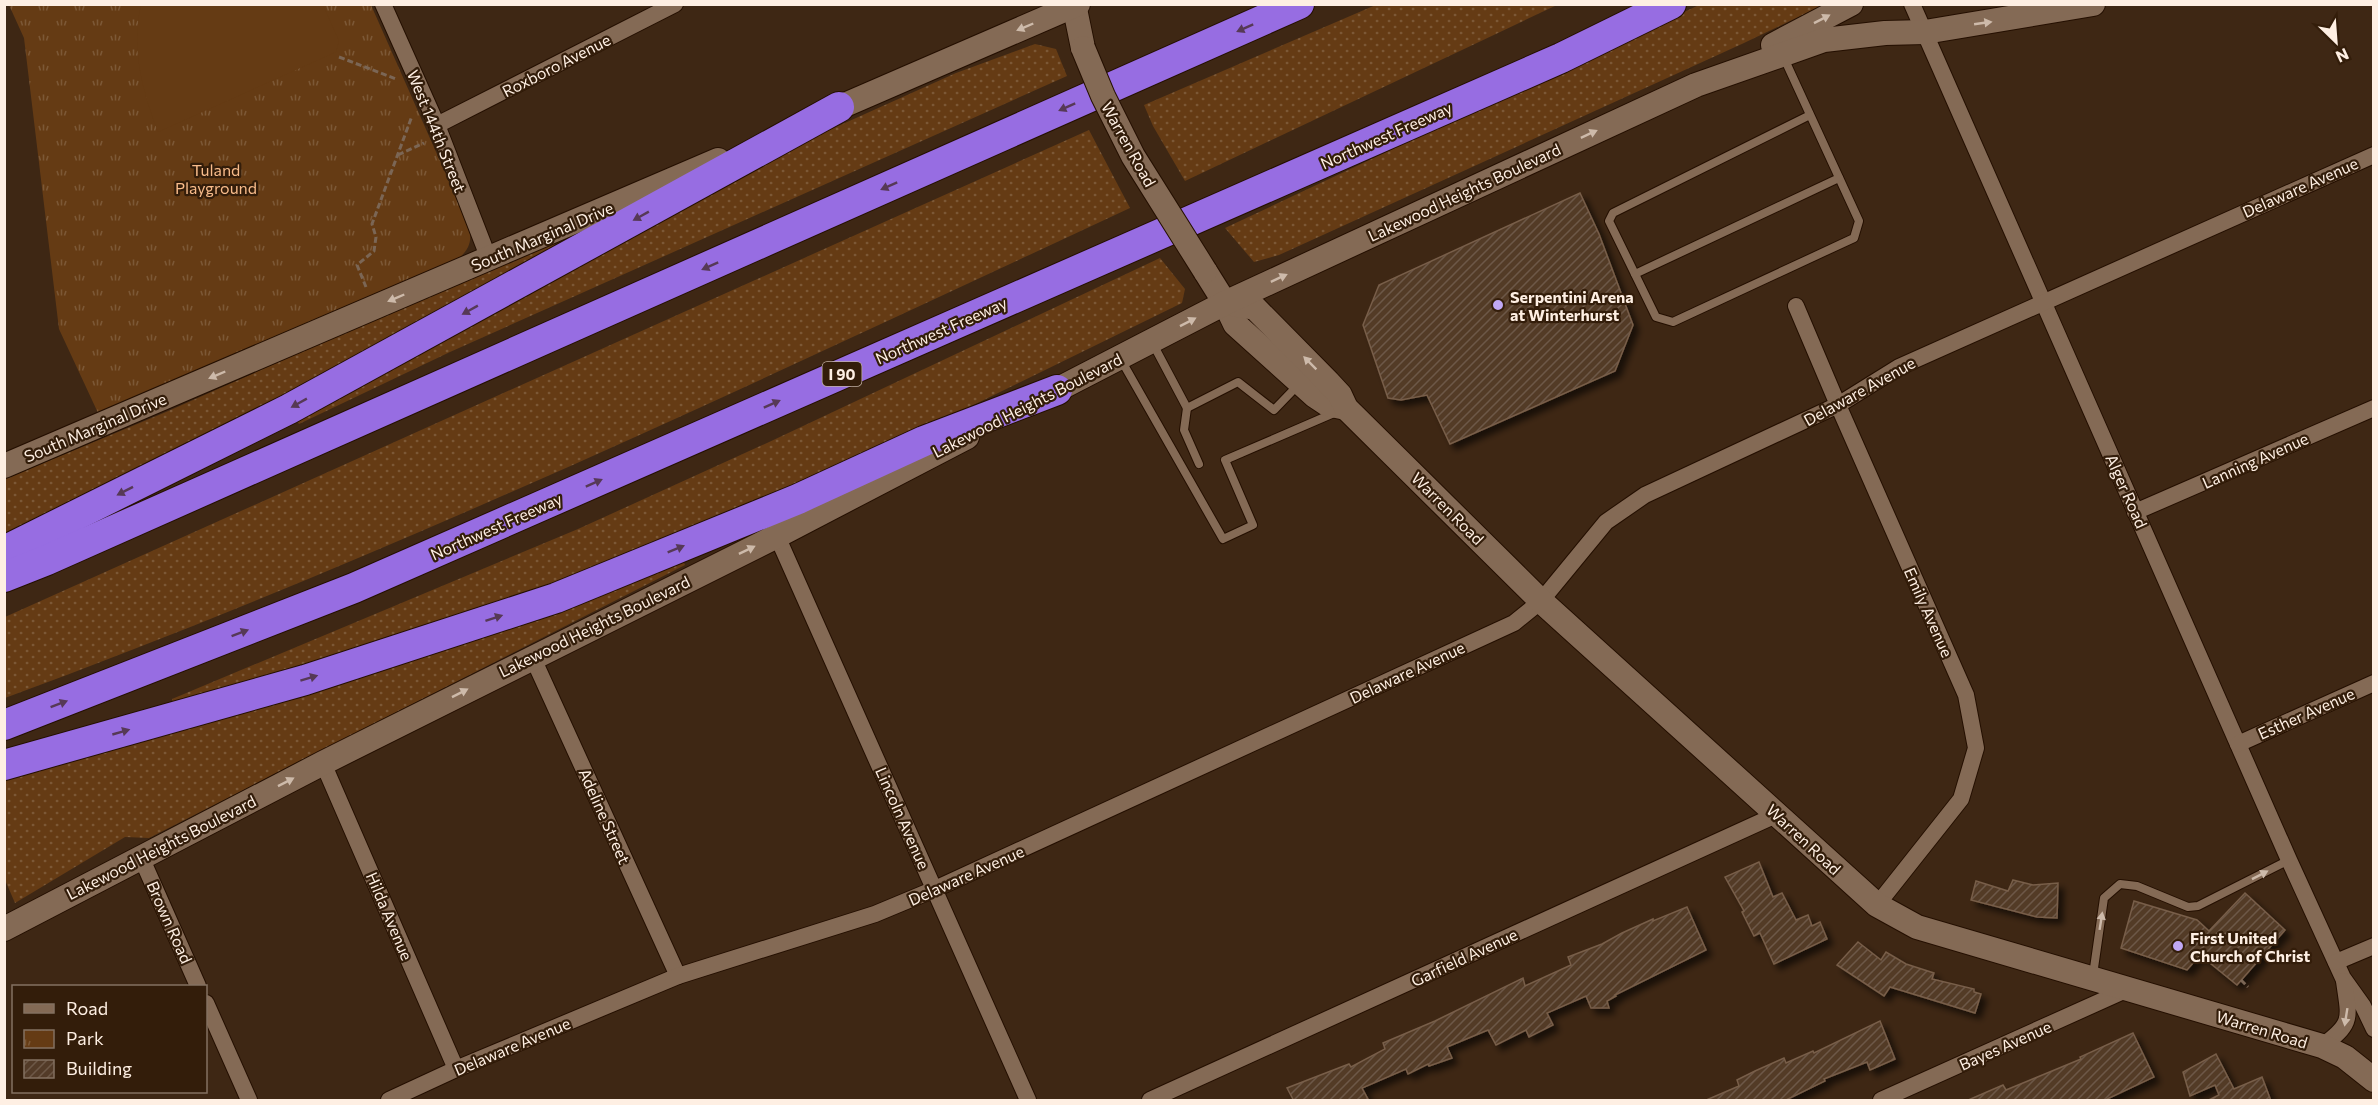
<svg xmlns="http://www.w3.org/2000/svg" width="2378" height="1105" font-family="Commissioner,sans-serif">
	<defs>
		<pattern id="grass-dots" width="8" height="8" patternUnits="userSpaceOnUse" patternTransform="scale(1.5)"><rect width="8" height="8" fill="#653b14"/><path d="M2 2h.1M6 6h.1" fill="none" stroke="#7c5836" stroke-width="1.8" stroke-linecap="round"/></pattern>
		<pattern id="park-tufts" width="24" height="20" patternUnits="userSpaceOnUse" patternTransform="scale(1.5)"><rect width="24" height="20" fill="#653b14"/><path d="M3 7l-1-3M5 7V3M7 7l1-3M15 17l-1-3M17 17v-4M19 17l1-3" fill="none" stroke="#7c5836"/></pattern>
		<pattern id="building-hatch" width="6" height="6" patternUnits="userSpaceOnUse" patternTransform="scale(1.5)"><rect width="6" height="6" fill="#533b28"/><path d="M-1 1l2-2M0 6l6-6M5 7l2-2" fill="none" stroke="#6d5847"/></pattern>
		<filter id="shadow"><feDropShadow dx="5.5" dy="5.5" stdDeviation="3" flood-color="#0009"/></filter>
	</defs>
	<rect width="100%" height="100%" fill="#3e2714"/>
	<!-- grass -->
	<g fill="url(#grass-dots)">
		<polygon points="1378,4 1557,5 1185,181 1153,126 1144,105"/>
		<polygon points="1699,5 1823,5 1744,43 1279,255 1254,262 1225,228"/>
		<polygon points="1035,44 1056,49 1067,76 450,352 299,424 292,415 776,154 956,73"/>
		<path d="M 1089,130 L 1130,208 C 759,381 389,557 5,698 L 5,617 Z"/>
		<polygon points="553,241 557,250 166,457 5,534 5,479 166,412"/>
		<polygon points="1160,258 1185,289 1182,303 953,415 715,525 460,620 173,704 172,699 578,529 767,443"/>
		<polygon points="682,558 685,565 149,838 125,837 15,903 5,880 4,779"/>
	</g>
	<!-- park -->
	<path fill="url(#park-tufts)" d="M 9,5 L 371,5 L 467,222 C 473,239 471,248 457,260 L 99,415 L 59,329 L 24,38 Z"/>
	<!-- pitch -->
	<path fill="#653b14" d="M 141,5 L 323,5 L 339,41 L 336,52 L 158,132 C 142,90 131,49 141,5 Z"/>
	<!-- building -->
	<g fill="url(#building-hatch)" stroke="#785e49" stroke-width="1.5" filter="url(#shadow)">
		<polygon points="1580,193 1599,234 1633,325 1615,371 1450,444 1427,395 1401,400 1388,398 1363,325 1379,285"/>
		<polygon points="1759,862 1773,897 1782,893 1796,920 1808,915 1812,926 1820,922 1827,939 1774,964 1760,933 1754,936 1742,912 1744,911 1725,877"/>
		<polygon points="2013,880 2033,885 2058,883 2057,918 2037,917 1971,900 1976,881 2008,891"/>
		<polygon points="2245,893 2285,930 2237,985 2200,955 2187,970 2121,948 2134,901 2197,920 2209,931"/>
		<polygon points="1687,907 1706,950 1615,995 1616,996 1607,1001 1609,1008 1591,1008 1586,996 1547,1013 1553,1025 1529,1037 1526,1030 1496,1045 1488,1030 1447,1047 1452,1058 1429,1066 1428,1064 1408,1074 1406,1069 1362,1088 1369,1101 1294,1101 1287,1088 1349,1064 1351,1067 1385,1049 1383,1043 1435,1021 1523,978 1525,986 1571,965 1568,957 1602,944 1622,933 1653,919 1653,921"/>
		<polygon points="1858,942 1881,960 1886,952 1906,964 1934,973 1932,979 1974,989 1974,992 1981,994 1975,1013 1890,987 1884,996 1837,965"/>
		<polygon points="1880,1021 1895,1059 1870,1070 1867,1062 1824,1079 1825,1081 1784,1101 1704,1101 1739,1086 1737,1080 1755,1071 1784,1058 1786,1063 1813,1051 1814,1053"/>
		<polygon points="2133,1033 2154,1077 2103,1101 1966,1101 2003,1085 2006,1090 2081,1059 2080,1057"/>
		<polygon points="2216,1054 2234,1089 2262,1077 2271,1101 2207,1101 2219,1095 2215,1085 2190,1096 2183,1072"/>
	</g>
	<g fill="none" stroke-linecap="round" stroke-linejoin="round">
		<defs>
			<g id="service">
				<polyline points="1784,58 1859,221 1854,238 1673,322 1656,317 1609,221 1613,213 1810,115"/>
				<polyline points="1635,274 1839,178"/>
				<polyline points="1153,344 1187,408 1238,382 1274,410 1300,383"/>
				<polyline points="1120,358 1223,539 1253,525 1225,460 1334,413"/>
				<polyline points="1187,408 1184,430 1199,464"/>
				<polyline points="2093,975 2104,898 2120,884 2137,886 2188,907 2198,906 2289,860"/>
			</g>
			<g id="minor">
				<polyline points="383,4 437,125 489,259"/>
				<polyline points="1912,4 2289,860 2343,978 2363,1006 2374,1029"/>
				<polyline points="437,125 675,4"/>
				<polyline points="1796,306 1838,405 1966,695 1976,748 1961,799 1877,905"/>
				<polyline points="2135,512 2374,408"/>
				<polyline points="777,536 1028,1100"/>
				<polyline points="532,656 678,976"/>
				<polyline points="2238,744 2374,683"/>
				<polyline points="323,763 456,1069"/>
				<polyline points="141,857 198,986"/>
				<polyline points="2336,962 2374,946"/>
				<polyline points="206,1003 249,1100"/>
				<path d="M 2322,1046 C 2354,1023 2349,1018 2344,981"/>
				<polyline points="389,1100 456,1069 678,976 875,914 935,889 1514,623 1541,601 1606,522 1645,495 1838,405 1899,367 2374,155"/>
				<polyline points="1150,1100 1778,814"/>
				<polyline points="1881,1100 2128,989"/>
			</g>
			<g id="secondary">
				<polyline points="1074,4 1083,48"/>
				<polyline points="1773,45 1851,4"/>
				<polyline points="824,114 1078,4"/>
				<polyline points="1205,271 1225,303 1235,324 1315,396 1327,404 1346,408"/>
				<polyline points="1225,303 1255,308 1328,382 1340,395 1346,408 1541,601 1877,905 1917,927 2322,1046 2345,1057 2374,1080"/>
				<polyline points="1043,397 1225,303 1696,85 1824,40 1885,33 1925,32 2093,4"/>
				<polyline points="4,466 718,160"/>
				<polyline points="4,929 323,763 777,536 967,437"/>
			</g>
			<g id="motorway">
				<polyline points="4,551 289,409 839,107"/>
				<polyline points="4,577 47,560 1299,4"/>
				<polyline points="4,725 354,588 1561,58 1671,4"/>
				<polyline points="4,765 305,680 556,598 798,499 924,441 1057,390"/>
			</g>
		</defs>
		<!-- service casing -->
		<use href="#service" stroke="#240f00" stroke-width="10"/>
		<!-- minor casing -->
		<use href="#minor" stroke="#240f00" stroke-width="18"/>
		<!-- secondary casing -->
		<use href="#secondary" stroke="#240f00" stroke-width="26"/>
		<!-- motorway casing -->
		<use href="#motorway" stroke="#240f00" stroke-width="32"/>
		<!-- path -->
		<g stroke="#7b6655" stroke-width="3" stroke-dasharray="6 3" stroke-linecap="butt">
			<polyline points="339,57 396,79"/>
			<polyline points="398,155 424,143"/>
			<polyline points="366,287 357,265 374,251 376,237 372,224 412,116"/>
			<polyline points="2241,980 2248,987"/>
		</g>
		<!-- service -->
		<use href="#service" stroke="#846a55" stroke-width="8"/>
		<!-- minor -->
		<use href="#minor" stroke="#846a55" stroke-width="16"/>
		<!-- secondary -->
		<use href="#secondary" stroke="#846a55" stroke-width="24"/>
		<!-- motorway -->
		<use href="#motorway" stroke="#976de2" stroke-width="30"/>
		<defs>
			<polyline id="secondary-bridge" points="1083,48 1103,96 1133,156 1205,271"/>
		</defs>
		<!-- secondary-bridge casing -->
		<use href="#secondary-bridge" stroke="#240f00" stroke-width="26" stroke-linecap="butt"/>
		<!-- secondary-bridge -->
		<use href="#secondary-bridge" stroke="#846a55" stroke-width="24"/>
	</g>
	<!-- one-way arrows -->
	<defs><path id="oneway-solid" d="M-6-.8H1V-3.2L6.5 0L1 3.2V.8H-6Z" transform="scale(1.5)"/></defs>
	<g fill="#cdbaaa">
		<use href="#oneway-solid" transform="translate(1822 19) rotate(-27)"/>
		<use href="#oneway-solid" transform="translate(1983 23) rotate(-8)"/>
		<use href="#oneway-solid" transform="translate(1025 27) rotate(157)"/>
		<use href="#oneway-solid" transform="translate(1589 134) rotate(-25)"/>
		<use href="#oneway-solid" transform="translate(1279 278) rotate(-25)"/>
		<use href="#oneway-solid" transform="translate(396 298) rotate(157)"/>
		<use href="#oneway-solid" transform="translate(1188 322) rotate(-27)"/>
		<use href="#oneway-solid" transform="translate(1310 363) rotate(-135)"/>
		<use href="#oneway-solid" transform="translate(217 375) rotate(157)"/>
		<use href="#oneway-solid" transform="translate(747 550) rotate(-26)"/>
		<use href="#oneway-solid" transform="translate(460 693) rotate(-27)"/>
		<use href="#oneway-solid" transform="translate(286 782) rotate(-27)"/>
		<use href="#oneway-solid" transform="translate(2260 875) rotate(-27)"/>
		<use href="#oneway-solid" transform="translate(2101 921) rotate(-81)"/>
		<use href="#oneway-solid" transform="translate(2346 1017) rotate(99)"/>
	</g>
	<g fill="#563956">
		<use href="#oneway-solid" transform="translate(1245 28) rotate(156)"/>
		<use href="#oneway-solid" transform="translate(1067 107) rotate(156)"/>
		<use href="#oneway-solid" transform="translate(889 186) rotate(156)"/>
		<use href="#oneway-solid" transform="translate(641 216) rotate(151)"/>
		<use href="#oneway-solid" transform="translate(710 266) rotate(156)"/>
		<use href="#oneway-solid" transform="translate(470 310) rotate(151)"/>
		<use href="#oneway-solid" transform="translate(299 403) rotate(151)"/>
		<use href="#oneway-solid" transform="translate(772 404) rotate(-24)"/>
		<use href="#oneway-solid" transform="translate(594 483) rotate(-24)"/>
		<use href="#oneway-solid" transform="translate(125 491) rotate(153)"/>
		<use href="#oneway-solid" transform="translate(676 549) rotate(-22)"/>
		<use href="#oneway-solid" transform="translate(494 618) rotate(-18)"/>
		<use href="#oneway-solid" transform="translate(240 633) rotate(-21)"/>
		<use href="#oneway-solid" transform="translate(309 678) rotate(-17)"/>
		<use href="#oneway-solid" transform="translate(59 704) rotate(-21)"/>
		<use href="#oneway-solid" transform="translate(121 732) rotate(-16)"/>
	</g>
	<!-- markers -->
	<g fill="#c0a8f4" stroke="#331d0a" stroke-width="2">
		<circle cx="1498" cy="305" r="6"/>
		<circle cx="2178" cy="946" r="6"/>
	</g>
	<g text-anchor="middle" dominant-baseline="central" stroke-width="4.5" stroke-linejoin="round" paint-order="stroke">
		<!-- shield labels -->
		<rect fill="#331d0a" stroke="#c1b0a2" stroke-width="1.5" x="822.5" y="362" width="39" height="24" rx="4.5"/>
		<g font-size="15" font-weight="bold" fill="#feefe3">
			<text x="842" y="374">I 90</text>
		</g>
		<!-- street labels -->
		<g font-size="16" fill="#feefe3" stroke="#331d0a">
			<text transform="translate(556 65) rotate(-27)">Roxboro Avenue</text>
			<text transform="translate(437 131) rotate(68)">West 144th Street</text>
			<text transform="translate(1386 135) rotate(-24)">Northwest Freeway</text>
			<text transform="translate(1129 144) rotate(61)">Warren Road</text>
			<text transform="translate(2300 187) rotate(-24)">Delaware Avenue</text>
			<text transform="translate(1464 192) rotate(-25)">Lakewood Heights Boulevard</text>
			<text transform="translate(542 236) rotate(-23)">South Marginal Drive</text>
			<text transform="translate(941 330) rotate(-24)">Northwest Freeway</text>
			<text transform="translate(1859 391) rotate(-29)">Delaware Avenue</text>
			<text transform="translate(1027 405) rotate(-27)">Lakewood Heights Boulevard</text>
			<text transform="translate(95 427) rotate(-23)">South Marginal Drive</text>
			<text transform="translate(2255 460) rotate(-24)">Lanning Avenue</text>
			<text transform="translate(2127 491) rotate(66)">Alger Road</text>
			<text transform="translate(1448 508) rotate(45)">Warren Road</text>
			<text transform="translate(496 526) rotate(-24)">Northwest Freeway</text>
			<text transform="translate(1929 612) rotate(66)">Emily Avenue</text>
			<text transform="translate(594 626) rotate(-26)">Lakewood Heights Boulevard</text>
			<text transform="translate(1407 672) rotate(-25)">Delaware Avenue</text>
			<text transform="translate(2306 713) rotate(-24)">Esther Avenue</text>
			<text transform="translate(605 816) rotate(66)">Adeline Street</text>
			<text transform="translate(903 818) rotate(66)">Lincoln Avenue</text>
			<text transform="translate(1804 839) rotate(43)">Warren Road</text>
			<text transform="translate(161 847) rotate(-27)">Lakewood Heights Boulevard</text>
			<text transform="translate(966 875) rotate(-24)">Delaware Avenue</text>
			<text transform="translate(390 916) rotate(67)">Hilda Avenue</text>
			<text transform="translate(170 922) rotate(66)">Brown Road</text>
			<text transform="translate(1464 957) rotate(-25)">Garfield Avenue</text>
			<text transform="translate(2262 1029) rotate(17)">Warren Road</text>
			<text transform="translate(2005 1045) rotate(-24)">Bayes Avenue</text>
			<text transform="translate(512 1046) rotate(-23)">Delaware Avenue</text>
		</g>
		<!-- park labels -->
		<g font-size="16" fill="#f9bc8b" stroke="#331d0a">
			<text x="216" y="169">Tuland<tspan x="216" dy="18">Playground</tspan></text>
		</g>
		<!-- poi labels -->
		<g font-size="16" font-weight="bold" fill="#feefe3" stroke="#331d0a" text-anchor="start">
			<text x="1510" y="296">Serpentini Arena<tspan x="1510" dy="18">at Winterhurst</tspan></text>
			<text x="2190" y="937">First United<tspan x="2190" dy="18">Church of Christ</tspan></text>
		</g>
	</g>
	<!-- border -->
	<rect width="2378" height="1105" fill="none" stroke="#feefe3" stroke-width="12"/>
	<!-- legend -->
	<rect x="12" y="985" width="195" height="108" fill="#331d0a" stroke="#847161" stroke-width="1.5"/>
	<rect x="24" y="1004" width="30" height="9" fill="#846a55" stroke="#847161" stroke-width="1.5"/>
	<text x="66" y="1015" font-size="18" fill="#feefe3">Road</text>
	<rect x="24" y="1030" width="30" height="18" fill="url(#park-tufts)" stroke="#847161" stroke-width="1.5"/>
	<text x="66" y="1045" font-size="18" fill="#feefe3">Park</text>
	<rect x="24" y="1060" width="30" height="18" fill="url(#building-hatch)" stroke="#847161" stroke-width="1.5"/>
	<text x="66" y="1075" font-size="18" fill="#feefe3">Building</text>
	<!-- north arrow -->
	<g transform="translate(2336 42) rotate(155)" stroke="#331d0a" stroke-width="4.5" paint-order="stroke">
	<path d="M0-4.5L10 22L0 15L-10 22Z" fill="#feefe3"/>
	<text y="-9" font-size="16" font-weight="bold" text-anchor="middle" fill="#feefe3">N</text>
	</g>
</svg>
